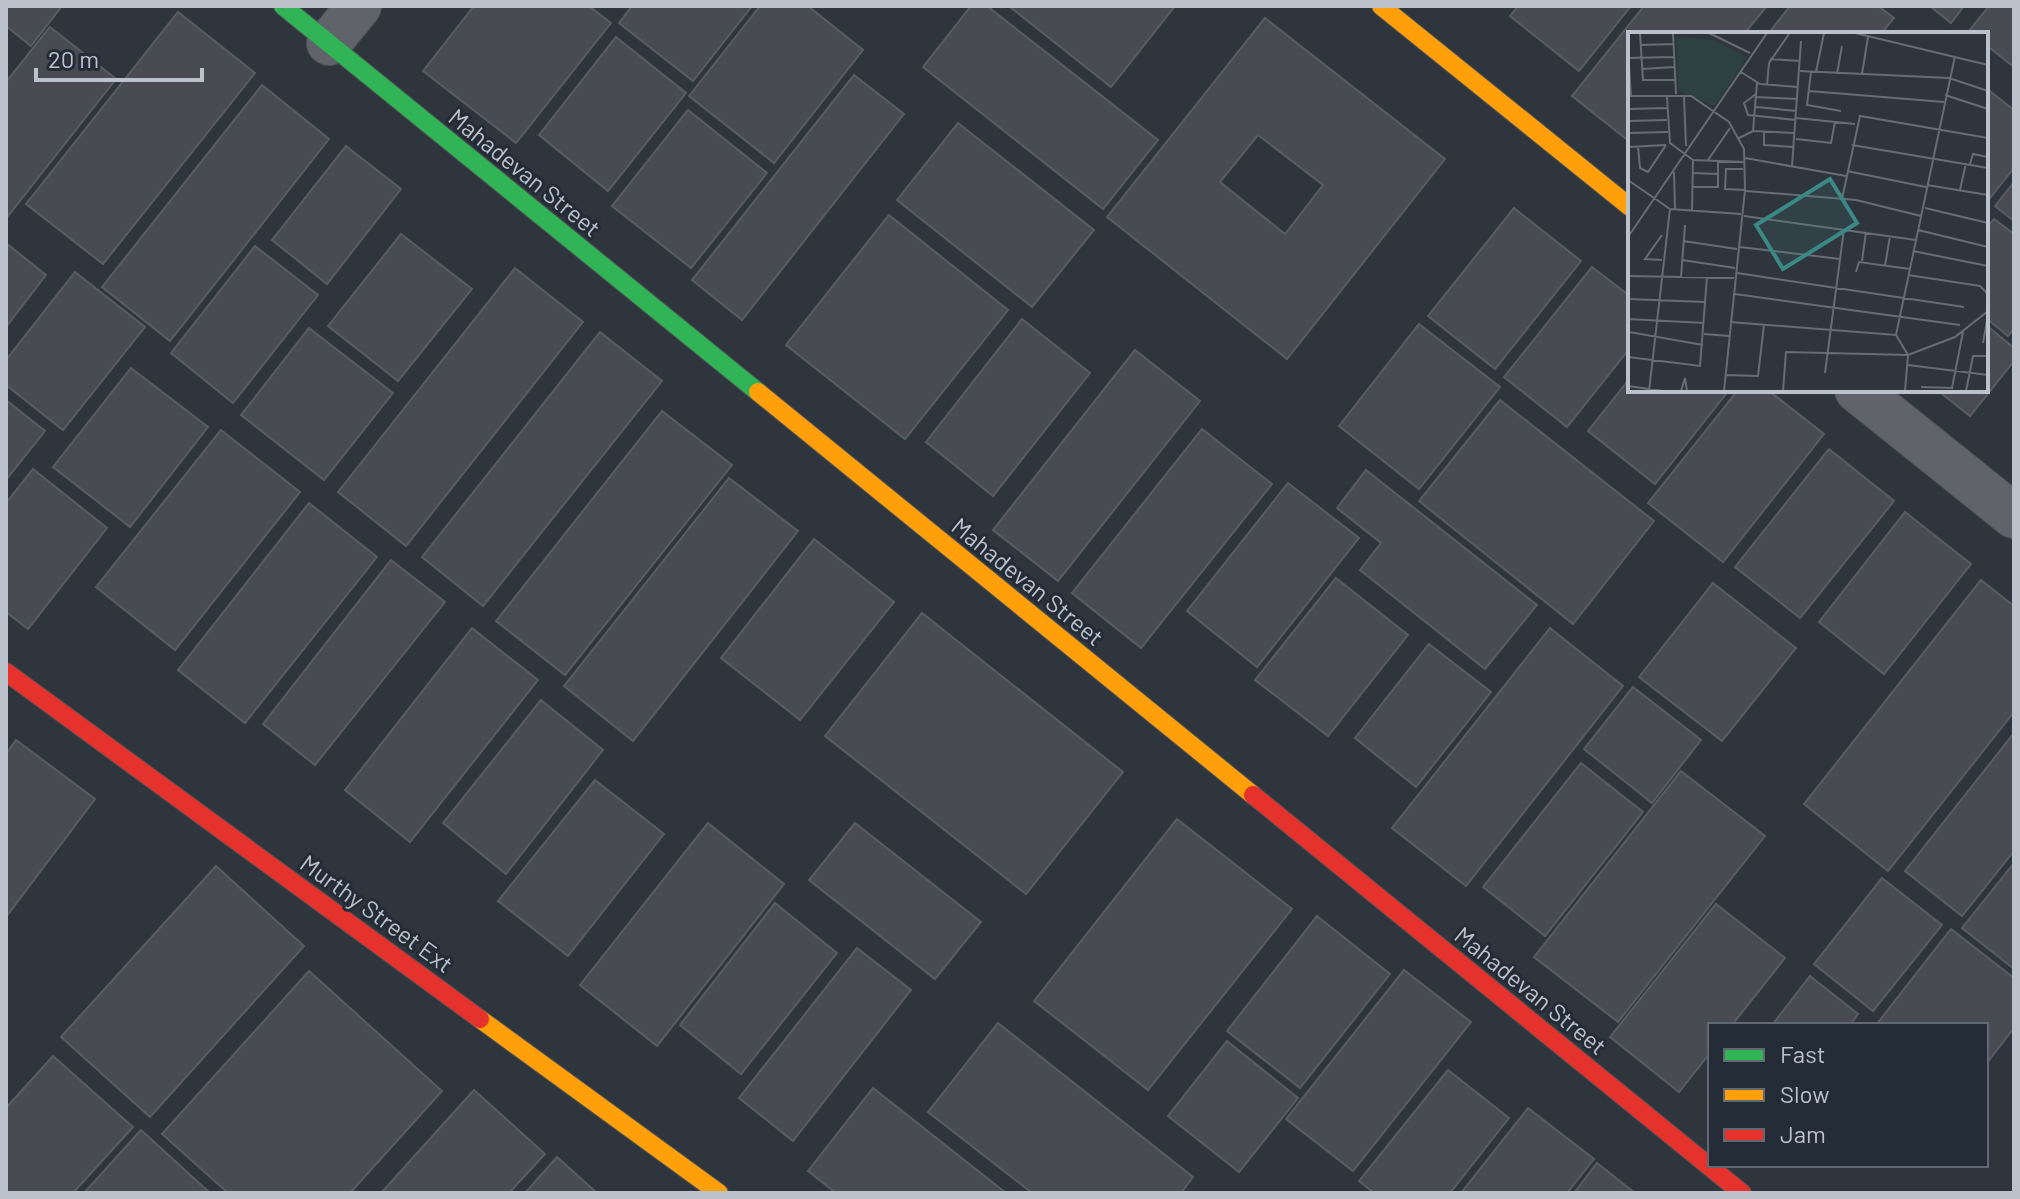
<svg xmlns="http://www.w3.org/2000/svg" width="2020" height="1199" font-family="Barlow,sans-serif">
	<rect width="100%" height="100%" fill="#2f353c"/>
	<!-- building -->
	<g fill="#484c52" stroke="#585d63" stroke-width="2" fill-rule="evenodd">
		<polygon points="6,6 62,6 31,46 6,26"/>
		<polygon points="474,6 589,6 611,23 516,143 423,71"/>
		<polygon points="632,6 752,6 693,81 619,23"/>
		<polygon points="760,6 808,6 863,50 774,163 689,96"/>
		<polygon points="971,6 987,6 1158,140 1103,209 923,67"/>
		<polygon points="1011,6 1175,6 1111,87 1010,7"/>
		<polygon points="1518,6 1631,6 1579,71 1510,16"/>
		<polygon points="1644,6 1767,6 1744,34 1630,34 1630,142 1572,96"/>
		<polygon points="1790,6 1878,6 1894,18 1881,34 1768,34"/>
		<polygon points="1930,6 1964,6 1951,23"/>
		<polygon points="1989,6 2014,6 2014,67 1986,45 1986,34 1972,34 1969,31"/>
		<polygon points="178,12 255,73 103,264 26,204"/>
		<path d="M 1265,18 L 1445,159 L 1287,359 L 1107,217 ZM 1258,135 L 1323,185 L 1285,234 L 1220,182 Z"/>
		<polygon points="50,27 116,79 8,216 6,214 6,82"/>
		<polygon points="616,37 686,93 608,191 539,135"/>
		<polygon points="854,75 904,114 742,320 692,280"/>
		<polygon points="262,85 329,139 170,341 102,287"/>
		<polygon points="1986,88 2014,110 2014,168 1986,203"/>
		<polygon points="688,110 767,173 691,268 612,206"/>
		<polygon points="958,123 1094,230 1032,307 897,200"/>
		<polygon points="346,146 401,189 327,284 272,240"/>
		<polygon points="2014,182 2014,221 1995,206"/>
		<polygon points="1514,208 1581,261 1495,369 1428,316"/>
		<polygon points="889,215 1008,310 905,439 786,345"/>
		<polygon points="1994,219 2014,234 2014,329 2008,336 1986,318 1986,229"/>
		<polygon points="401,234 472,289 398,381 328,326"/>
		<polygon points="6,243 46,275 6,327"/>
		<polygon points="255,246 318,295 233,403 171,353"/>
		<polygon points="1592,267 1630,296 1630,348 1567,427 1504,377"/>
		<polygon points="515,268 583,322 406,546 338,492"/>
		<polygon points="75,272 145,327 63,430 6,385 6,360"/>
		<polygon points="1022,319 1090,373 993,496 926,442"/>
		<polygon points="1419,324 1500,387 1419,489 1339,426"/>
		<polygon points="1986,325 2014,348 2014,361 1970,416 1937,390 1986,390"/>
		<polygon points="309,328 393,393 324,480 241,415"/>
		<polygon points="600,332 662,381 483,606 422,557"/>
		<polygon points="1135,350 1200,401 1058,581 993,530"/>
		<polygon points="131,368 208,427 130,527 53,467"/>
		<polygon points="1630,378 1630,390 1729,390 1655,484 1588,431"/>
		<polygon points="1738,390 1768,390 1824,434 1723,562 1648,503"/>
		<polygon points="6,400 45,431 6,480"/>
		<polygon points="1500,400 1654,521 1573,624 1419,501"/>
		<polygon points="662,411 732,465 565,675 496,621"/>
		<polygon points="1202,429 1272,484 1141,648 1072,593"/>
		<polygon points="221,430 300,492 175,650 96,587"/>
		<polygon points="1829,449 1894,501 1800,618 1735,567"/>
		<polygon points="33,469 107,528 28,629 6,612 6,503"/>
		<polygon points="1366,470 1537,605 1485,669 1360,570 1381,543 1337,508"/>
		<polygon points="729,478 798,531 633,741 564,686"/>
		<polygon points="1288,483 1359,538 1257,667 1187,611"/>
		<polygon points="309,503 377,557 245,723 178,670"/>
		<polygon points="1905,512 1971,564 1884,674 1819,622"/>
		<polygon points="814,539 894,602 800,720 721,658"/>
		<polygon points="391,560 445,602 315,765 263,724"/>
		<polygon points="1336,578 1408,635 1328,736 1255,680"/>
		<polygon points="1981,580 2014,606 2014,712 1888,871 1804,804"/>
		<polygon points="1713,583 1796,648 1722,741 1639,677"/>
		<polygon points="922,613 1123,772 1026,894 825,736"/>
		<polygon points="472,628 538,680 410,842 345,790"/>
		<polygon points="1550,628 1623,686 1466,886 1392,828"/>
		<polygon points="1429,644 1491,692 1416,787 1355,738"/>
		<polygon points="1633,687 1701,740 1652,803 1584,749"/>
		<polygon points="541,700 603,750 506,874 443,823"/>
		<polygon points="2014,733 2014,851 1962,916 1905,871"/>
		<polygon points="16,740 95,799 6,917 6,754"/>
		<polygon points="1581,763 1643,812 1545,936 1483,887"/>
		<polygon points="1681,771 1765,836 1618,1022 1534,957"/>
		<polygon points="595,780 664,834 568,956 498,901"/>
		<polygon points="1177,819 1292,909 1148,1090 1034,1001"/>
		<polygon points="708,823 784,884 657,1046 580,985"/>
		<polygon points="855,823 981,922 935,979 809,880"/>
		<polygon points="2014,863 2014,969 1962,928"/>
		<polygon points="216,866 304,946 150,1117 61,1037"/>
		<polygon points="1882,878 1942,925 1873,1011 1814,964"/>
		<polygon points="775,903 837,953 741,1074 680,1025"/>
		<polygon points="1716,904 1785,958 1732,1025 1710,1025 1710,1053 1679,1092 1610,1037"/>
		<polygon points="1317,916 1390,974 1300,1088 1227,1031"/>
		<polygon points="1951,929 2014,978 2014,1028 1986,1064 1986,1025 1876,1025"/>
		<polygon points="857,948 911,990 793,1141 739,1098"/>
		<polygon points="1404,970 1471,1022 1353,1171 1286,1119"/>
		<polygon points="309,971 442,1091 350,1193 228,1193 162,1134"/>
		<polygon points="1810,976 1858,1014 1850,1025 1772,1025"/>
		<polygon points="998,1023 1193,1177 1181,1193 1032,1193 928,1112"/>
		<polygon points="1227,1041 1298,1098 1239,1172 1168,1116"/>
		<polygon points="53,1056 133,1127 73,1193 6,1193 6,1108"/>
		<polygon points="1448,1070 1509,1118 1450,1193 1374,1193 1359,1181"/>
		<polygon points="873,1088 1006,1193 836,1193 808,1171"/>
		<polygon points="474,1090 545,1154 509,1193 381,1193"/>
		<polygon points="1528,1108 1594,1159 1567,1193 1461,1193"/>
		<polygon points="141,1130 210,1193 84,1193"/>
		<polygon points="557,1157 597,1193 525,1193"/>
		<polygon points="1597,1163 1635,1193 1574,1193"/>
	</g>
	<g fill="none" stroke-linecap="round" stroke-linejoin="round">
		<defs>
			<g id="street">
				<polyline points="329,43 359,6"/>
				<polyline points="1857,390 2014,516"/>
			</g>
			<polyline id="fast" points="283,6 758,392"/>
			<g id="slow">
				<polyline points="1381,6 1630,207"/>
				<polyline points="758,392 1253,795"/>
				<polyline points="480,1019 719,1193"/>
			</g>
			<g id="jam">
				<polyline points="6,672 480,1019"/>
				<polyline points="1253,795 1742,1193"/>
			</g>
		</defs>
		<!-- street casing -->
		<use href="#street" stroke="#4d5157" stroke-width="46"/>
		<!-- fast casing -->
		<use href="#fast" stroke="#4d5157" stroke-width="20"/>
		<!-- slow casing -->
		<use href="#slow" stroke="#4d5157" stroke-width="20"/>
		<!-- jam casing -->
		<use href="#jam" stroke="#4d5157" stroke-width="20"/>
		<!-- street -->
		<use href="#street" stroke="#60646a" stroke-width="44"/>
		<!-- fast -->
		<use href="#fast" stroke="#30b455" stroke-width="18"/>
		<!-- slow -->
		<use href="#slow" stroke="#ff9f0a" stroke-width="18"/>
		<!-- jam -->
		<use href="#jam" stroke="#e5322d" stroke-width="18"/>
	</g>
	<g text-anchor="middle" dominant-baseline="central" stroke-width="6" stroke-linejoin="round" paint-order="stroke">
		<!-- street labels -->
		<g font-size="24" fill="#bbc2cb" stroke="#232c37">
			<text transform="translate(525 172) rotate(39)">Mahadevan Street</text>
			<text transform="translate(1028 581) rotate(39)">Mahadevan Street</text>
			<text transform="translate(377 913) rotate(36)">Murthy Street Ext</text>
			<text transform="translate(1531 990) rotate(39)">Mahadevan Street</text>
		</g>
	</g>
	<!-- overview -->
	<g transform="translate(1628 32)">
		<rect width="360" height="360" fill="#2f353c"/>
		<path d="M 48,5 L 85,8 L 119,25 L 87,74 L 50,59 Z" fill="#2d4142"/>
		<path fill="none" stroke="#676d75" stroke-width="2" d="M 12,1 L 15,48 L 47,48M 45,1 L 48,62M 81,1 L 122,21M 227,1 L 360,33M 13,13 L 46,12M 0,19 L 3,64M 0,26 L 46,25M 142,27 L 172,29M 14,37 L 47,35M 172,39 L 321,46 L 360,59M 113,40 L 132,52 L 170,55M 183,40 L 179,73 L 213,79M 188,40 L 196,1M 209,42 L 214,14M 234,42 L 240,5M 139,53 L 141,31 L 161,2M 181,59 L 316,70M 128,62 L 116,71 L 120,83 L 168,88M 317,63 L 360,77M 0,64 L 63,64 L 101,90 L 116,117 L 117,158 L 96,359M 39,65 L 42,111 L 65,128 L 117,130M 56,65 L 58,114M 128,65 L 170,67M 128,75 L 169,79M 0,77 L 39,76M 168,86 L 227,92M 0,89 L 39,88M 125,99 L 129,51M 136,100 L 136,113 L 166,115M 0,101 L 40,100M 111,106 L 125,99 L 167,101M 168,107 L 203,111 L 207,90M 224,113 L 360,136M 10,114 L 12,136 L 20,140 L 38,113M 0,115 L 38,113M 117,126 L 218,144M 80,128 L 102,96M 342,132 L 345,122 L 360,125M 164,134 L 173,9M 115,137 L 98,137 L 97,157 L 117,158M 219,139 L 298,155M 46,140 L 47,177M 64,141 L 90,142M 0,148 L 42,177 L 113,182M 299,153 L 360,163M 64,155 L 90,155 L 90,129M 332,158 L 338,131M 118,159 L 228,168 L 293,184M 214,167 L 232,84 L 360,106M 297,176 L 360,191M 64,178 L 65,128M 116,184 L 288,208M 290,198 L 360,215M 0,205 L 139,1M 55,209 L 109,217M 112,215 L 212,227M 285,219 L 360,234M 34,228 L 17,227 L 34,203M 54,228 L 107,236M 234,229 L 238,200M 257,234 L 262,204M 228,240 L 231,230 L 282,237M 109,241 L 336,275M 280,243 L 352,254 L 360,262M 0,244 L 106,246M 53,245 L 57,193M 107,262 L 332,293M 0,267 L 77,270M 102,290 L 268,303 L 327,24M 76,302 L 101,304M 268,303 L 280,323 L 277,359M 355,311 L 360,283M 75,313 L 1,300 L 0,287 L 76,291M 0,325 L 72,334 L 79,245M 280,333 L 360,343M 197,341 L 216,197M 98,343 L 130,344 L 136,293M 0,354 L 35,359M 293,355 L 324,356 L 335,300M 21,359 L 42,177M 53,359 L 57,346 L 59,359M 155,359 L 158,320 L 280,323 L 327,305 L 360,279M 338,359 L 345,324 L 360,324"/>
		<path fill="#3a8985" fill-opacity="0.15" stroke="#3a8985" stroke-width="4" d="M 202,147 L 229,191 L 155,237 L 128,193 Z"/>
		<rect width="360" height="360" fill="none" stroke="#bbc2cb" stroke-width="4"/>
	</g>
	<!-- border -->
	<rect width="2020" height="1199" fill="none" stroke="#bbc2cb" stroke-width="16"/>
	<!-- legend -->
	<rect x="1708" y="1023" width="280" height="144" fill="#232c37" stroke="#606872" stroke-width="2"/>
	<rect x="1724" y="1049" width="40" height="12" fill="#30b455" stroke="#606872" stroke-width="2"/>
	<text x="1780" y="1063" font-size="24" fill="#bbc2cb">Fast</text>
	<rect x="1724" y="1089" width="40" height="12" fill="#ff9f0a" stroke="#606872" stroke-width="2"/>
	<text x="1780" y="1103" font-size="24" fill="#bbc2cb">Slow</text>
	<rect x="1724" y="1129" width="40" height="12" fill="#e5322d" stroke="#606872" stroke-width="2"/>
	<text x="1780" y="1143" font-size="24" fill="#bbc2cb">Jam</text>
	<!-- scale -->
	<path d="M36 68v12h166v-12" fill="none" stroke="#bbc2cb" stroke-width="4"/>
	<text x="48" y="68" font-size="24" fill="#bbc2cb" stroke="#232c37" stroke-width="6" paint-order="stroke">20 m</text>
</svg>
